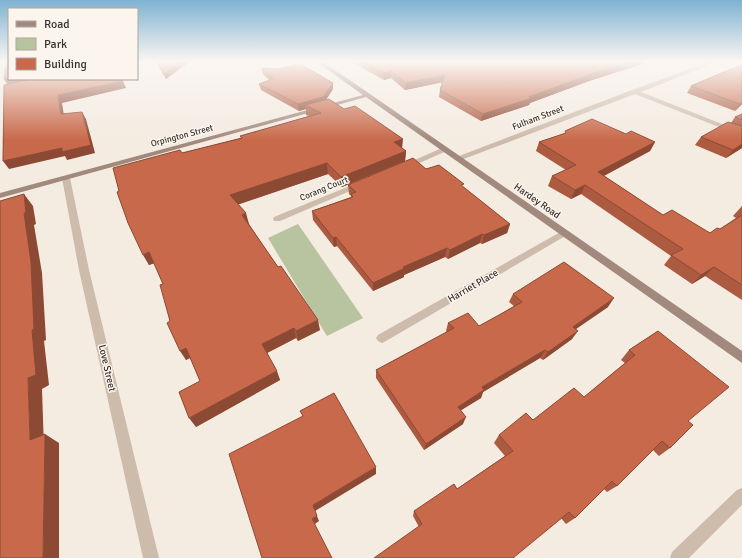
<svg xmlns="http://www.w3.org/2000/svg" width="742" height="558" font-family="Signika,sans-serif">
	<rect width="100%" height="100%" fill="#f4ebe1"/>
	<!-- green -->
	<polygon fill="#b8c4a0" points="298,224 363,318 327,336 268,238"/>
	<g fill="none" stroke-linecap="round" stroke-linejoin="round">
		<!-- street -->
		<g fill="#cdbbac" fill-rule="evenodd">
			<polygon points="709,62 717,62 641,92 742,132 742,136 635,94 461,160 454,158 632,90"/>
			<polygon points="442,148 449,150 408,168 405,168 401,166"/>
			<polygon points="63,176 69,176 70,178 89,270 159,558 143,558 79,270 62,178"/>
			<polygon points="357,183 360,183 364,185 280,221 274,221 273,219 274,217"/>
			<polygon points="564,230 568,233 567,235 386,341 382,343 378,341 376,338 378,335"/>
			<polygon points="742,488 742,505 689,558 670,558 672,552 737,490"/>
		</g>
		<!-- secondary -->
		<polygon fill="#a18a7d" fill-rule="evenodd" points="317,62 323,62 370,94 742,351 742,363 366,97 0,198 0,193 363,95"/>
	</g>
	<!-- wall -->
	<g fill="#ac5a40">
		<polygon points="156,62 189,62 166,79"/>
		<polygon points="352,62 648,62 589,81 530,103 529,105 481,121 439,97 440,90 442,82 405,90 391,78 384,80"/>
		<polygon points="742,65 742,104 735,111 687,93 691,86"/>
		<polygon points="262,68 333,83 333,89 326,100 402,148 406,151 405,161 342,187 328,174 238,204 249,224 320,330 298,341 296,338 267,353 280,380 196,427 200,381 190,358 186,360 170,321 163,284 154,263 149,265 119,191 182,153 241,138 240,136 309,116 306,115 306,109 299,111 261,90 259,84 269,80 263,74"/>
		<polygon points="742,114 742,148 726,158 695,145 701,137 731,123 735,117"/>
		<polygon points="565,131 626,134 655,142 650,151 604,176 663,215 710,233 720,229 736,218 733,216 742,206 742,300 705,276 692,284 664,265 671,256 581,194 571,199 548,186 552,176 566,170 536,151 539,142 565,133"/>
		<polygon points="426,169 463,187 510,224 507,233 482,244 480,243 448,259 445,257 404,275 404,277 373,291 337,246 334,247 313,220 312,211 351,197 351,196 349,194 348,185"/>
		<polygon points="513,294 608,307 576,329 572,339 543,360 540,358 483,392 481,398 461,410 463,424 424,450 376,378 376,370 447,332 446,331 448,323 479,326 499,315 514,306 509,302"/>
		<polygon points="658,331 688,421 670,448 659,456 653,450 617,486 607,492 604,489 575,518 566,524 561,518 419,527 413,516 414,511 457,489 505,456 494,443 499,435 584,397 625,363 621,360 629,350"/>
	</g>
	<!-- shaded-wall -->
	<g fill="#8c4a34">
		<polygon points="180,62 189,62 166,79 164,74"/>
		<polygon points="630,62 648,62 589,81 530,103 529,105 481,121 483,114 591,74"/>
		<polygon points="391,71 391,78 384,80 384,73"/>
		<polygon points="445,75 444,82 405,90 406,83"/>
		<polygon points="9,78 9,79 46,79 8,86 4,79"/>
		<polygon points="123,81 126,88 62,103 65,122 61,114 58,95"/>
		<polygon points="333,83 333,89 323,104 305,105 306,109 299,111 298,104"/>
		<polygon points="742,102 742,104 735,111 740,104"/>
		<polygon points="82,112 86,119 95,153 67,160 65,156 9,169 3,161"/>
		<polygon points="403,139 402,149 394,142"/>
		<polygon points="655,142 650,151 594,181 598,172"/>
		<polygon points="742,144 742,148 726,158 733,150"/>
		<polygon points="406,151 405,161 342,187 341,177"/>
		<polygon points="327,163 328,174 234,206 230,195"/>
		<polygon points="585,185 581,194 571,199 575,190"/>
		<polygon points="24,194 33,206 36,224 34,225 42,273 46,340 44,341 49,385 42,389 44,449 30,440 28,378 32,330 24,213"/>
		<polygon points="246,213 249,224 245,225 242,215"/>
		<polygon points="510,224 507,233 482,244 484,235"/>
		<polygon points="482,234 480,243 448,259 450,250"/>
		<polygon points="336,237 337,246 334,247 333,238"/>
		<polygon points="447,248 445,257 404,275 404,277 373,291 373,283 403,267"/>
		<polygon points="149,252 155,263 149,265 143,255"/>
		<polygon points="714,267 705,276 692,284 701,275"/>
		<polygon points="614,298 608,307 567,335 573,327"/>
		<polygon points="318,320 320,330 298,341 296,331"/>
		<polygon points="294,328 296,338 265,354 262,344"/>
		<polygon points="578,331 572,339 543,360 548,352"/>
		<polygon points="186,348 192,357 186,360 180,351"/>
		<polygon points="545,350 540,358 483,392 481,398 455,414 458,407 482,387"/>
		<polygon points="277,371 280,380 196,427 189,418"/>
		<polygon points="466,417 463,424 424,450 426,444"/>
		<polygon points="45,434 59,443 59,558 43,558"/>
		<polygon points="376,467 376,474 315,511 319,521 315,524 312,519 313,505"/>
	</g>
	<!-- building -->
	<g fill="#c8694b" stroke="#8c4a34">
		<polygon points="6,62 9,62 9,78 4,79"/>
		<polygon points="157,62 180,62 164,74"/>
		<polygon points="364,62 630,62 591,74 529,97 532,98 483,114 440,90 445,75 406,83 391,71 384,73"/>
		<polygon points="300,64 333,83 323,97 298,104 259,84 273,79 262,68 277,69"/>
		<polygon points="742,65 742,102 740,104 691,86 719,74"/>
		<polygon points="32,79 121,79 123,81 58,95 61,114 82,112 91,145 62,152 62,148 3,161 4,85"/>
		<polygon points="329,99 344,109 355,106 403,139 394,142 406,151 341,177 327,163 230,195 246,213 242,215 278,267 281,266 318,320 296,331 294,328 262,344 277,371 189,418 179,392 200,381 186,348 180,351 167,323 170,321 160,285 163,284 149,252 143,255 128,223 117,192 119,191 113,168 180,150 182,153 242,138 240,136 321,113 305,105"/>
		<polygon points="742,114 742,120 735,117"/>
		<polygon points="592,119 626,134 631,131 655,142 598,172 663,215 672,210 710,233 717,228 720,229 742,215 742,285 714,267 701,275 671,255 683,249 585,185 575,190 552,176 576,165 539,142 566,133 565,131"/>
		<polygon points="728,122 742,126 742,144 733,150 701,137"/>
		<polygon points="413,158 426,169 439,165 464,184 461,185 510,224 484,235 482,234 450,250 447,248 403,267 405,268 373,283 336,237 333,238 312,211 353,197 351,194 356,192 348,185"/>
		<polygon points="24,194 26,213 24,213 31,262 34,329 32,330 36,375 28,378 30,440 45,434 43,558 0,558 0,201"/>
		<polygon points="564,262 614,298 573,327 578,331 548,352 545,350 482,387 484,390 458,407 466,417 426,444 376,370 454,328 448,323 468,313 479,326 499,315 522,302 513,294"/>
		<polygon points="658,331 729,387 688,421 693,425 670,448 662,441 617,486 612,481 575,518 569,512 513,558 374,558 422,524 414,511 454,484 457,489 513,451 499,435 526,413 533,420 574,388 584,397 635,355 629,350"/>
		<polygon points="334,393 376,467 313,505 317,516 312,519 332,558 262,558 229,454 303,416 300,411"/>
	</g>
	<!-- sky -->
	<linearGradient id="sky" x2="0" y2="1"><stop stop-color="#7eb2d2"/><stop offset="0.44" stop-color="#faf6f2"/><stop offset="1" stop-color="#faf6f2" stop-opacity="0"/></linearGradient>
	<rect width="742" height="140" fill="url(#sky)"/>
	<g text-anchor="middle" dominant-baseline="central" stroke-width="3" stroke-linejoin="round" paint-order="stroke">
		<!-- far-street labels -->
		<g font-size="9" fill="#3b302b" stroke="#fbf5ee">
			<text transform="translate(538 118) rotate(-21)">Fulham Street</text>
			<text transform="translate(182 136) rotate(-15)">Orpington Street</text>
			<text transform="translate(324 189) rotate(-22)">Corang Court</text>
		</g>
		<!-- street labels -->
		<g font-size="10" fill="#3b302b" stroke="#fbf5ee">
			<text transform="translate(537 201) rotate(35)">Hardey Road</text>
			<text transform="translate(473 286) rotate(-30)">Harriet Place</text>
			<text transform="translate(107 368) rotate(77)">Love Street</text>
		</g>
	</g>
	<!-- legend -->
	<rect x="8" y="8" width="130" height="72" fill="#fbf5ee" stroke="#aea6a0"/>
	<rect x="16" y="21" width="20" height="6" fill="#a18a7d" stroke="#aea6a0"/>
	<text x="44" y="28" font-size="12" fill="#3b302b">Road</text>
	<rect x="16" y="38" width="20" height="12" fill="#b8c4a0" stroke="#aea6a0"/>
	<text x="44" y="48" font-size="12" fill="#3b302b">Park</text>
	<rect x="16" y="58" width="20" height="12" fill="#c8694b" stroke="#aea6a0"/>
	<text x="44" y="68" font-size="12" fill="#3b302b">Building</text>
</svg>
